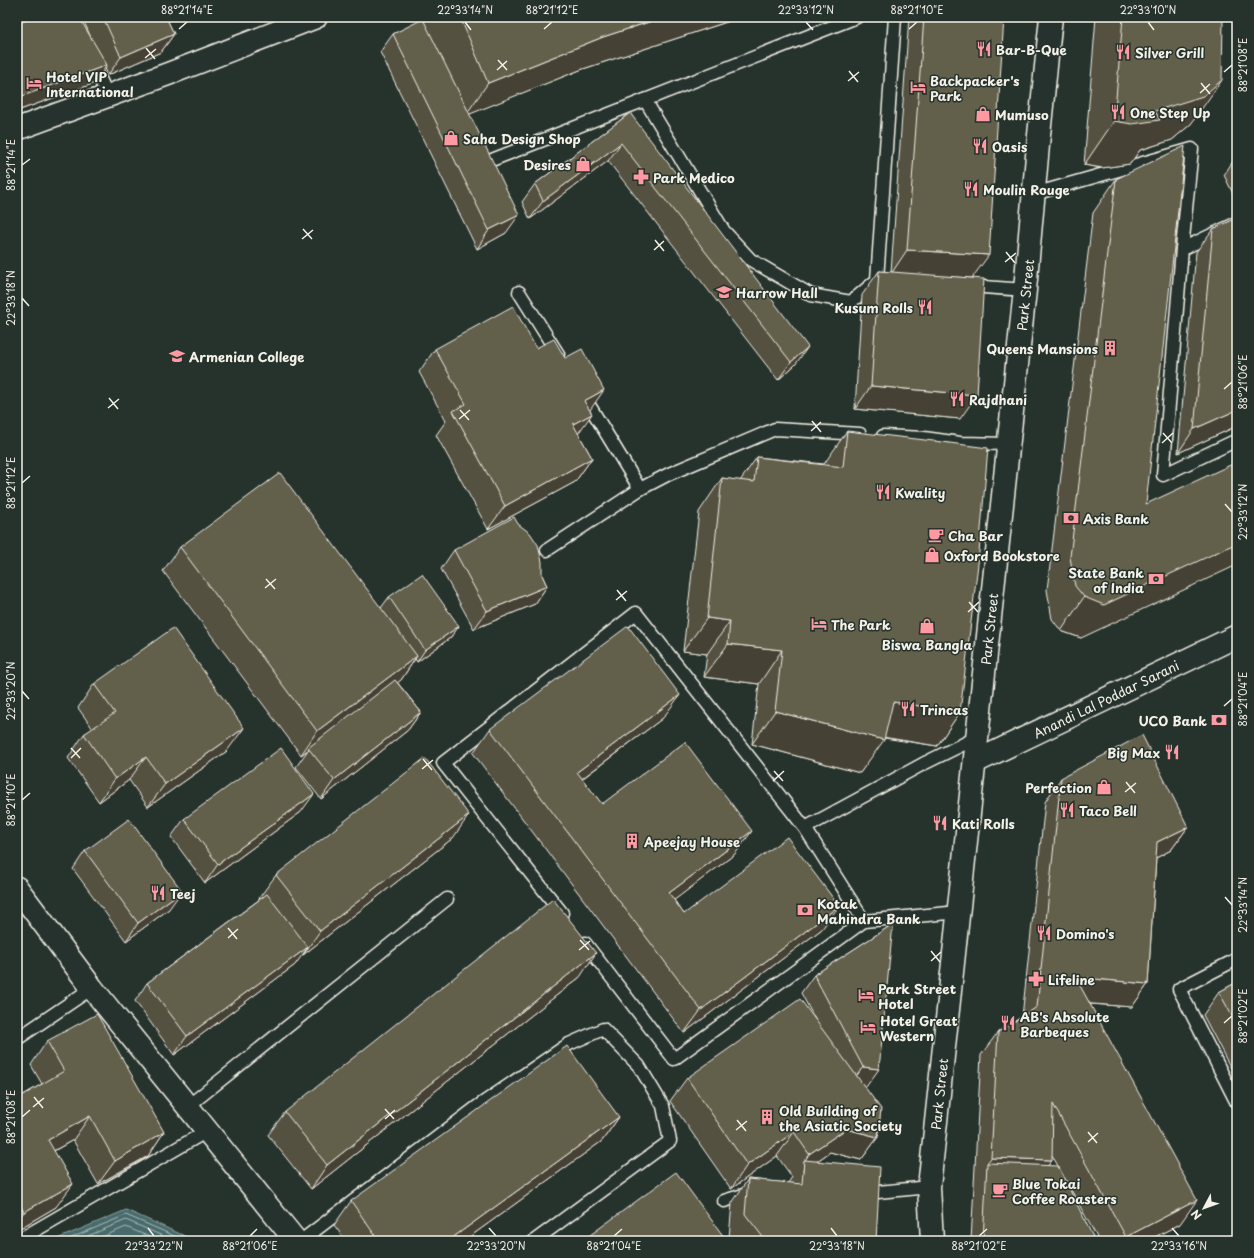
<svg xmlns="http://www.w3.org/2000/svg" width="1254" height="1258" font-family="'Playpen Sans',sans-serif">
	<rect width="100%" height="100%" fill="#26332d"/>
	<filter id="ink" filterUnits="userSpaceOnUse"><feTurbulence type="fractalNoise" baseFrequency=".025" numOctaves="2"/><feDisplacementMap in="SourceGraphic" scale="8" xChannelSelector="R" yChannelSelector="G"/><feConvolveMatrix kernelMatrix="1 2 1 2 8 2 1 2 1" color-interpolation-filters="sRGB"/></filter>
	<g filter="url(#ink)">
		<!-- water -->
		<polygon fill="#476b6c" stroke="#8ca19e" points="126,1210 196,1241 55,1241 57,1239"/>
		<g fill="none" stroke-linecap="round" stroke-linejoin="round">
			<!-- shore -->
			<g stroke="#afbbb6" stroke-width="1">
				<polyline points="64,1241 126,1215 186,1241"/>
				<polyline points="76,1241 126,1220 174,1241"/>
				<polyline points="92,1241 126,1227 159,1241"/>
			</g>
			<defs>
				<g id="lane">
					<polyline points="92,62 108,96"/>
					<polyline points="645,100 724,231 751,260 811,295 851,302 877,280 881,280"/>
					<polyline points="479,165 857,17"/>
					<polyline points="1034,194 1192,149 1182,249"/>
					<polyline points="1237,223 1182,249 1163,475 1237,440"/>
					<polyline points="877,280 895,17"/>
					<polyline points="969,286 1025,290"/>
					<polyline points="519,292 558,354"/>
					<polyline points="583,395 640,489"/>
					<polyline points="883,436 924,438 960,443 1009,444"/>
					<polyline points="547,550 640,489 669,474 775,429 860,434"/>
					<polyline points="805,828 923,764 978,737"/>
					<polyline points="562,913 443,763 636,613 805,828 864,921 959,912"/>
					<polyline points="585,943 674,1059 864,921"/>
					<polyline points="1237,959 1179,989 1237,1103"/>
					<polyline points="17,1039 92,988"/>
					<polyline points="187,1107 447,899"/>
					<polyline points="863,1190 878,1192 929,1187"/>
					<polyline points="724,1201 750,1193"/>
					<polyline points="17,1241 207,1131"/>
					<polyline points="301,1241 477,1107 569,1044 603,1029 639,1066 663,1106 670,1141 534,1241"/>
				</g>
				<g id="secondary">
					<polyline points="17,129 168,74 316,17"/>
					<polyline points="975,762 1237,636"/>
					<polyline points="17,888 92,988 296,1241"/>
					<polyline points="932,1241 929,1187 1025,290 1038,145 1051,17"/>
				</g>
			</defs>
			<!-- lane casing -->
			<use href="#lane" stroke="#f4f1e8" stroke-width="15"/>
			<!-- secondary casing -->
			<use href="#secondary" stroke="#f4f1e8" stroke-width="25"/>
			<!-- lane -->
			<use href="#lane" stroke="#26332d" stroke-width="12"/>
			<!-- secondary -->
			<use href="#secondary" stroke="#26332d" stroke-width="22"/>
		</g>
		<!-- wall -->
		<g fill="#545140" stroke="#f4f1e8">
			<polygon points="82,17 166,17 174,34 161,52 108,75 105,68 95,83 17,111 17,24 92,40"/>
			<polygon points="422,17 742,17 580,70 469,114 506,233 477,249 380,52 393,34 423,20"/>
			<polygon points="909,17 1004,17 973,278 960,419 855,409 862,295 879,271 891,272"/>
			<polygon points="1096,17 1223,17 1191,124 1172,140 1140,150 1130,164 1102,168 1084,165"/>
			<polygon points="630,113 795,365 778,380 608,161 530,219 522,202 535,184"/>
			<polygon points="1237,155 1237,202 1224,175"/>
			<polygon points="1116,179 1081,638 1061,631 1052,619 1047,590 1093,213"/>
			<polygon points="1237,218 1237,426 1178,453 1196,252 1213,229"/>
			<polygon points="536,348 590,410 578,433 592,458 575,482 488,529 436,435 446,421 419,372 435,349"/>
			<polygon points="847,431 960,712 937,746 884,738 860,773 752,744 759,684 704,677 707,654 683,651 699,512 722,478 740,481 757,457 824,464"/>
			<polygon points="180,547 381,608 389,597 459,626 450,638 417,662 415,659 401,680 397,682 421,712 408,730 321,799 296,767 308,750 301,755 163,571"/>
			<polygon points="454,550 542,575 547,586 535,604 474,629 441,569"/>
			<polygon points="94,684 227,751 148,807 129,780 99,802 68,758 84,734 93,729 78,708"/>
			<polygon points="663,718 582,779 602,804 735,854 674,900 684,914 822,929 684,1033 473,753 490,729"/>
			<polygon points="1061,778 1188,827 1171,850 1156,858 1148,984 1132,1007 1090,1004 1180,1224 1147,1241 1099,1241 1052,1155 1048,1166 1095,1241 971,1241 981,1055 998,1032 1022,1017 1045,802"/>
			<polygon points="301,812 205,883 171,837 184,819"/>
			<polygon points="453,838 303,955 302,954 295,965 174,1055 135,1001 147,983 260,899 259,898 276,875"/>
			<polygon points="85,851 169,909 126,941 73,869"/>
			<polygon points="893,924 866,1087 865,1087 878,1137 861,1160 830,1152 816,1162 876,1241 731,1241 729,1238 732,1203 748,1179 788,1183 792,1177 777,1156 731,1189 670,1101 687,1078 816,1021 801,993 814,975"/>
			<polygon points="580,977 311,1189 268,1135 285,1112"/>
			<polygon points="1237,982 1237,1080 1203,1015 1219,992"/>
			<polygon points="47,1041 164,1132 148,1156 98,1184 73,1140 54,1151 56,1207 17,1230 17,1091 20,1097 42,1084 31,1065"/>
			<polygon points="619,1117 602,1141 464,1241 346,1241 334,1225 351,1201"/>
		</g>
		<!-- shaded-wall -->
		<g fill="#454234" stroke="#f4f1e8">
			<polygon points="664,17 742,17 580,70 465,116 488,83 603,37"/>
			<polygon points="174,34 161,52 108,75 121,57"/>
			<polygon points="107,65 95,83 17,111 17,98"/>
			<polygon points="1222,80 1191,124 1172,140 1140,150 1130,164 1102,168 1084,165 1114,121 1155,111"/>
			<polygon points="621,143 608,161 530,219 543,201"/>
			<polygon points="519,215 506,233 477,249 489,230"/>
			<polygon points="907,250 989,255 972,278 891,274"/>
			<polygon points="808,347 795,365 778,380 791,362"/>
			<polygon points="871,386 977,395 960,419 855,409"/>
			<polygon points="604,390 588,413 584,401"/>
			<polygon points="1237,410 1237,426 1178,453 1194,429"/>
			<polygon points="592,414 575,438 573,424"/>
			<polygon points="592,458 575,482 488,529 505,506"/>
			<polygon points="1237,543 1237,565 1081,638 1061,631 1084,597"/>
			<polygon points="547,586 535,604 474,629 487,611"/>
			<polygon points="707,618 730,621 707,654 683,651"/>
			<polygon points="459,626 450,638 417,662 425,650"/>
			<polygon points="728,644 782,650 759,684 704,677"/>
			<polygon points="417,656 401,680 301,755 317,731"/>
			<polygon points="680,695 663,718 560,795 577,772"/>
			<polygon points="893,702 960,712 937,746 870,735"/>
			<polygon points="775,711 884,740 860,773 752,744"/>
			<polygon points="421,712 408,730 321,799 334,780"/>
			<polygon points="244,728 227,751 148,807 165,784"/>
			<polygon points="146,757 129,780 99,802 115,779"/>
			<polygon points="314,794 301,812 205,883 218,864"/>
			<polygon points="469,815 453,838 303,955 320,931"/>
			<polygon points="1188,827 1171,850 1141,866 1157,842"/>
			<polygon points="752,831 735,854 652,917 669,893"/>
			<polygon points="182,891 169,909 126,941 138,923"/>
			<polygon points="839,906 822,929 684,1033 701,1010"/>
			<polygon points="308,947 295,965 174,1055 187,1036"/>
			<polygon points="596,953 580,977 311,1189 327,1165"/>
			<polygon points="1084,978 1148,984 1132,1007 1067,1002 1078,982"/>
			<polygon points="863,1067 879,1069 866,1087 850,1085"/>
			<polygon points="90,1116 73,1140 32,1163 48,1140"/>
			<polygon points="619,1117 602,1141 464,1241 448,1241"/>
			<polygon points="846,1129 878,1137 861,1160 830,1152 803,1171 804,1162 809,1154"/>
			<polygon points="164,1132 148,1156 98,1184 115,1161"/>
			<polygon points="794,1132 777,1156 731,1189 747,1165"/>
			<polygon points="991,1158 1052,1160 1035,1184 987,1163"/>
			<polygon points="73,1184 56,1207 17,1230 17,1221 24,1212"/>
			<polygon points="1197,1200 1180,1224 1147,1241 1123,1241 1126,1237"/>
		</g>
		<!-- building -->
		<g fill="#625e4b" stroke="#f4f1e8">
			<polygon points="34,17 79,17 107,65 17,98 17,24"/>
			<polygon points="103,17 166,17 174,34 121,57"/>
			<polygon points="460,17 664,17 603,37 488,83"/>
			<polygon points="924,17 1004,17 989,255 907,250"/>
			<polygon points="1123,17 1223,17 1222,80 1203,96 1155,111 1160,120 1132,124 1114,121"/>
			<polygon points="423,19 519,215 489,230 393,34"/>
			<polygon points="630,113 808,347 791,362 621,143 543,201 535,184"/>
			<polygon points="1185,146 1146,504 1237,462 1237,543 1104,605 1084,597 1075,586 1070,557 1116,179"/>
			<polygon points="1237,218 1237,410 1194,429 1213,229"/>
			<polygon points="879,271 984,279 977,395 871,386"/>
			<polygon points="513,306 536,348 554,339 565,358 582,349 604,390 584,401 592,414 573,424 592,458 505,506 453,411 466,404 435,349"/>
			<polygon points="847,431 942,442 988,448 978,564 960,712 893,702 884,740 775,711 782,650 728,644 730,621 707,618 722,478 754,482 757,457 843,467"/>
			<polygon points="280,473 417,656 317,731 180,547"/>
			<polygon points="514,517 518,524 530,533 538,545 542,562 542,575 547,586 487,611 454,550"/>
			<polygon points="422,574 459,626 425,650 389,597"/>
			<polygon points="628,626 680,695 577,772 602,804 685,742 752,831 669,893 684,914 787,837 839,906 701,1010 490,729"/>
			<polygon points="173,628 244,728 165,784 146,757 115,779 84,734 115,713 94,684"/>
			<polygon points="395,680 421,712 334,780 308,748"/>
			<polygon points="1142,735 1188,827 1157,842 1148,984 1084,978 1078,982 1197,1200 1126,1237 1053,1104 1052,1160 991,1158 998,1032 1037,1007 1061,778"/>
			<polygon points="281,748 314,794 218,864 184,819"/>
			<polygon points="425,758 469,815 320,931 276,875"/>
			<polygon points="129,819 182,891 138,923 85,851"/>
			<polygon points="267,894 308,947 187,1036 147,983"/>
			<polygon points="553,899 596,953 327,1165 285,1112"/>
			<polygon points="893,924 879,1069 863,1067 814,975"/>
			<polygon points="1237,982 1237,1025 1219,992"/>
			<polygon points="800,999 881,1109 878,1137 846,1129 809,1154 794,1132 747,1165 687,1078"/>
			<polygon points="97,1014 164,1132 115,1161 90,1116 48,1140 73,1184 24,1212 17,1200 17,1091 20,1097 64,1071 47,1041"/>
			<polygon points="567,1046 619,1117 448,1241 379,1241 351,1201"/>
			<polygon points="804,1160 880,1167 876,1241 766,1241 745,1214 748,1179 802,1184"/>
			<polygon points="987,1163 1058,1166 1095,1241 983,1241"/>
			<polygon points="676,1172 727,1241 582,1241"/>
		</g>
	</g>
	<!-- ticks -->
	<path fill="none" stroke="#f4f1e8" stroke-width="1.5" d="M 465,22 L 471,30M 806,22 L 813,30M 1148,22 L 1154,30M 179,29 L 187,22M 544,29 L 552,22M 909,29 L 917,22M 146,48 L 155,59M 145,58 L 156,49M 498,60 L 507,70M 497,70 L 507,61M 849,71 L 858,82M 1224,72 L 1232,65M 848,81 L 859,72M 1201,83 L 1210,94M 1200,93 L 1210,84M 22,165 L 30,159M 303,229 L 312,239M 302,239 L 313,230M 655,240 L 664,251M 654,250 L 664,241M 1006,252 L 1015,263M 1005,262 L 1016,253M 22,298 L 29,306M 1224,389 L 1232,382M 109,398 L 118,409M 108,408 L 119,399M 460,410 L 469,420M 459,419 L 470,410M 812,421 L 821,432M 811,431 L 821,422M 1163,433 L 1172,443M 1162,443 L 1173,433M 22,483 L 30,476M 1225,504 L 1232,512M 266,579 L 275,589M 265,588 L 276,579M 617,590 L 626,601M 616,600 L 627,591M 969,602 L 978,612M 968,612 L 979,602M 22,691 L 29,699M 1224,706 L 1232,699M 71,748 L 80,758M 71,758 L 81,748M 423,759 L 432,770M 422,769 L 433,760M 774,771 L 783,781M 773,781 L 784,771M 1126,782 L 1135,793M 1125,792 L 1136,783M 22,800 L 30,793M 1225,897 L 1232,905M 228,928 L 237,939M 228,938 L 238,929M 580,940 L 589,950M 579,950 L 590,941M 931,951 L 940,962M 931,961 L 941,952M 1224,1023 L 1232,1016M 34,1097 L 43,1108M 33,1107 L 44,1098M 385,1109 L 394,1119M 22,1117 L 30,1110M 385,1119 L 395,1110M 737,1120 L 746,1131M 736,1130 L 747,1121M 1088,1132 L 1097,1143M 1088,1142 L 1098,1133M 148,1228 L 154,1236M 489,1228 L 496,1236M 831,1228 L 837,1236M 1172,1228 L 1179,1236M 250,1236 L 257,1229M 614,1236 L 622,1229M 979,1236 L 987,1229"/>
	<!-- icons -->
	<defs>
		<symbol id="restaurant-bare" viewBox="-9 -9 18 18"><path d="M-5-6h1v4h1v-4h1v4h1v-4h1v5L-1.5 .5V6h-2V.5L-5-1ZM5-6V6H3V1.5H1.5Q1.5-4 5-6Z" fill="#ff9aa2" stroke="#26332d" stroke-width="2.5" paint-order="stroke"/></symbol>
		<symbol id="hotel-bare" viewBox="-9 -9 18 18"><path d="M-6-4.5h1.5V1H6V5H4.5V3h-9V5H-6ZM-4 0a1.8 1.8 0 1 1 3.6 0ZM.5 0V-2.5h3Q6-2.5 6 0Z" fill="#ff9aa2" stroke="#26332d" stroke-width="2.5" paint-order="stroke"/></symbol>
		<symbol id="shop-bare" viewBox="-9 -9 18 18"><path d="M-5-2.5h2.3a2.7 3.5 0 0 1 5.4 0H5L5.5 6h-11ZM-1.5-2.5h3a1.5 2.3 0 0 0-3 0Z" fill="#ff9aa2" stroke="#26332d" stroke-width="2.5" paint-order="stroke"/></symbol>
		<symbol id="pharmacy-bare" viewBox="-9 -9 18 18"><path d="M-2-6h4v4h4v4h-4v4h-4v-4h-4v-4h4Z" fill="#ff9aa2" stroke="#26332d" stroke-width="2.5" paint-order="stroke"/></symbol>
		<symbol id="school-bare" viewBox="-9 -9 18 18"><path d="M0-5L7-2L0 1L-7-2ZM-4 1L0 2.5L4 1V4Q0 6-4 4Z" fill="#ff9aa2" stroke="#26332d" stroke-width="2.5" paint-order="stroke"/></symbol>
		<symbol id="building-bare" viewBox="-9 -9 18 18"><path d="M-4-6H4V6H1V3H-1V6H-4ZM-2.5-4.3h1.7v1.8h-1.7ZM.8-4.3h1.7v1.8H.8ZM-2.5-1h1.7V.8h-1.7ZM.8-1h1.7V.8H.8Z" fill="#ff9aa2" stroke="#26332d" stroke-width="2.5" paint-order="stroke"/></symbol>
		<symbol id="university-bare" viewBox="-9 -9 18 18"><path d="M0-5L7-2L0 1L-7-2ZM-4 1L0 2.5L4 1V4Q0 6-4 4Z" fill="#ff9aa2" stroke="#26332d" stroke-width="2.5" paint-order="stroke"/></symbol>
		<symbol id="bank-bare" viewBox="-9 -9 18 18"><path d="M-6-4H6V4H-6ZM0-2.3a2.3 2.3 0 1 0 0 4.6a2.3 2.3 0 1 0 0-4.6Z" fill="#ff9aa2" stroke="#26332d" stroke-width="2.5" paint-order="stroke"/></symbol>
		<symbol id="cafe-bare" viewBox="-9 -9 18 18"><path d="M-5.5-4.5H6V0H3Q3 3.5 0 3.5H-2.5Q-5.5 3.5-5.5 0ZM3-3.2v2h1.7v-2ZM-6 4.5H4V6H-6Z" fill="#ff9aa2" stroke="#26332d" stroke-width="2.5" paint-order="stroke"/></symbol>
	</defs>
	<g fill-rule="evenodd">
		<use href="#restaurant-bare" x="973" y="38" width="22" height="22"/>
		<use href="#restaurant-bare" x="1112" y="41" width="22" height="22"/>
		<use href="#hotel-bare" x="23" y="72" width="22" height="22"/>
		<use href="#hotel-bare" x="907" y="76" width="22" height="22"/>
		<use href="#restaurant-bare" x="1107" y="101" width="22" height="22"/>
		<use href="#shop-bare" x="972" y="103" width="22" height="22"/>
		<use href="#shop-bare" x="440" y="127" width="22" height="22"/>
		<use href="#restaurant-bare" x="969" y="135" width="22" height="22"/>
		<use href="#shop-bare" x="572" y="153" width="22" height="22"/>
		<use href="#pharmacy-bare" x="630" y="166" width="22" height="22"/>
		<use href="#restaurant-bare" x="960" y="178" width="22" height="22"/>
		<use href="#school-bare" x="713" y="281" width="22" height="22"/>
		<use href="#restaurant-bare" x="914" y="296" width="22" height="22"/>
		<use href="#building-bare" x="1099" y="337" width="22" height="22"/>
		<use href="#university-bare" x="166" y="345" width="22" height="22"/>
		<use href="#restaurant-bare" x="946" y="388" width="22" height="22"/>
		<use href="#restaurant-bare" x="872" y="481" width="22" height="22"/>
		<use href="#bank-bare" x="1060" y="507" width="22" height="22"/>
		<use href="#cafe-bare" x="925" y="524" width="22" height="22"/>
		<use href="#shop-bare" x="921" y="544" width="22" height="22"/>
		<use href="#bank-bare" x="1145" y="568" width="22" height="22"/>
		<use href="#hotel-bare" x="808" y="613" width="22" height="22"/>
		<use href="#shop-bare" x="916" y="615" width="22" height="22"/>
		<use href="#restaurant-bare" x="897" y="698" width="22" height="22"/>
		<use href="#bank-bare" x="1208" y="709" width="22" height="22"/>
		<use href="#restaurant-bare" x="1161" y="741" width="22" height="22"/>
		<use href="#shop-bare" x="1093" y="776" width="22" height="22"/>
		<use href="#restaurant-bare" x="1056" y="799" width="22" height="22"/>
		<use href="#restaurant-bare" x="929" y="812" width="22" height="22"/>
		<use href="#building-bare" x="621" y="830" width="22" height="22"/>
		<use href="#restaurant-bare" x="147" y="882" width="22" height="22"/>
		<use href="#bank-bare" x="794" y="899" width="22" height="22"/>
		<use href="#restaurant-bare" x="1033" y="922" width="22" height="22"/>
		<use href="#pharmacy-bare" x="1025" y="968" width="22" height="22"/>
		<use href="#hotel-bare" x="855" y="984" width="22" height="22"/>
		<use href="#restaurant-bare" x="997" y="1012" width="22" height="22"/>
		<use href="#hotel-bare" x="857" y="1016" width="22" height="22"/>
		<use href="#building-bare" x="756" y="1106" width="22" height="22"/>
		<use href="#cafe-bare" x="989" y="1179" width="22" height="22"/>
	</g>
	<g text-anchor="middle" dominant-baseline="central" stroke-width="3" stroke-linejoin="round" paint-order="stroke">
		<!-- poi labels -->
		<g font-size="13" font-weight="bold" fill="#f4f1e8" stroke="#26332d" text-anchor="start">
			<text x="996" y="49">Bar-B-Que</text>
			<text x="1135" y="52">Silver Grill</text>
			<text x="46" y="76">Hotel VIP<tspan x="46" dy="15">International</tspan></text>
			<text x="930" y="80">Backpacker's<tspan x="930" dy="15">Park</tspan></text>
			<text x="1130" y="112">One Step Up</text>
			<text x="995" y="114">Mumuso</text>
			<text x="463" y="138">Saha Design Shop</text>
			<text x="992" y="146">Oasis</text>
			<text x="571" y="164" text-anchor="end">Desires</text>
			<text x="653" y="177">Park Medico</text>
			<text x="983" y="189">Moulin Rouge</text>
			<text x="736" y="292">Harrow Hall</text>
			<text x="913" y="307" text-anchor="end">Kusum Rolls</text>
			<text x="1098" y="348" text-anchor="end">Queens Mansions</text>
			<text x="189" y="356">Armenian College</text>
			<text x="969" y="399">Rajdhani</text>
			<text x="895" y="492">Kwality</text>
			<text x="1083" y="518">Axis Bank</text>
			<text x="948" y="535">Cha Bar</text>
			<text x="944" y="555">Oxford Bookstore</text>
			<text x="1144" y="572" text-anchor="end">State Bank<tspan x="1144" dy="15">of India</tspan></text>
			<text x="831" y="624">The Park</text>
			<text x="927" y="644" text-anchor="middle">Biswa Bangla</text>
			<text x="920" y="709">Trincas</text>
			<text x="1207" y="720" text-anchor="end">UCO Bank</text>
			<text x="1160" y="752" text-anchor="end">Big Max</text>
			<text x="1092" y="787" text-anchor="end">Perfection</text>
			<text x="1079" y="810">Taco Bell</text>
			<text x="952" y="823">Kati Rolls</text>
			<text x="644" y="841">Apeejay House</text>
			<text x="170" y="893">Teej</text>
			<text x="817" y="903">Kotak<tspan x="817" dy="15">Mahindra Bank</tspan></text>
			<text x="1056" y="933">Domino's</text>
			<text x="1048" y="979">Lifeline</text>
			<text x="878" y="988">Park Street<tspan x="878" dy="15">Hotel</tspan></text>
			<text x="1020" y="1016">AB's Absolute<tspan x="1020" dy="15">Barbeques</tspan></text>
			<text x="880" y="1020">Hotel Great<tspan x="880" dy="15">Western</tspan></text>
			<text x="779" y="1110">Old Building of<tspan x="779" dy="15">the Asiatic Society</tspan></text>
			<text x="1012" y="1183">Blue Tokai<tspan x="1012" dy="15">Coffee Roasters</tspan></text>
		</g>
		<!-- street labels -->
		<g font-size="13" fill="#f4f1e8" stroke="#26332d">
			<text transform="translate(1025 295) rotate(-84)">Park Street</text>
			<text transform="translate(989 629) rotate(-84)">Park Street</text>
			<text transform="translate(1106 699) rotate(-26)">Anandi Lal Poddar Sarani</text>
			<text transform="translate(939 1094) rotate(-84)">Park Street</text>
		</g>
	</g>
	<!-- margin -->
	<rect width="1254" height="1258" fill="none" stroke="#26332d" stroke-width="44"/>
	<!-- north arrow -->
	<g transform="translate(1204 1208) rotate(229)" stroke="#26332d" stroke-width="3" paint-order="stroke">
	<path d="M0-3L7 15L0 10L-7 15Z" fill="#f4f1e8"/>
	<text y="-6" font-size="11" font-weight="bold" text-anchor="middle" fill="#f4f1e8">N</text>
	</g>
	<rect x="22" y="22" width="1210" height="1214" fill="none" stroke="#f4f1e8" stroke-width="1.5"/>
	<g font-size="10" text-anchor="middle" fill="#f4f1e8">
		<text x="187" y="14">88°21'14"E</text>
		<text x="465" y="14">22°33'14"N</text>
		<text x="552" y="14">88°21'12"E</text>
		<text x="806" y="14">22°33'12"N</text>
		<text x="917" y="14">88°21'10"E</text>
		<text x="1148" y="14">22°33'10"N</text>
		<text transform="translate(1243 65) rotate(-90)" y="4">88°21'08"E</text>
		<text transform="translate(11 165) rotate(-90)" y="4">88°21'14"E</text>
		<text transform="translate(11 298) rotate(-90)" y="4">22°33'18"N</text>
		<text transform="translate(1243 382) rotate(-90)" y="4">88°21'06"E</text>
		<text transform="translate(11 483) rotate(-90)" y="4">88°21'12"E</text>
		<text transform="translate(1243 512) rotate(-90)" y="4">22°33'12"N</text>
		<text transform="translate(11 691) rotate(-90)" y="4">22°33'20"N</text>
		<text transform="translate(1243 699) rotate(-90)" y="4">88°21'04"E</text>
		<text transform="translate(11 800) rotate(-90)" y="4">88°21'10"E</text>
		<text transform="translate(1243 905) rotate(-90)" y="4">22°33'14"N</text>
		<text transform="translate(1243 1016) rotate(-90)" y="4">88°21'02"E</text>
		<text transform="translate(11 1117) rotate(-90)" y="4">88°21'08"E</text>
		<text x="154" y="1250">22°33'22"N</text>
		<text x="250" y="1250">88°21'06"E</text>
		<text x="496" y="1250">22°33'20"N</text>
		<text x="614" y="1250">88°21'04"E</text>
		<text x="837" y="1250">22°33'18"N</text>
		<text x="979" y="1250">88°21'02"E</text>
		<text x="1179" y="1250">22°33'16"N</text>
	</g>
</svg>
